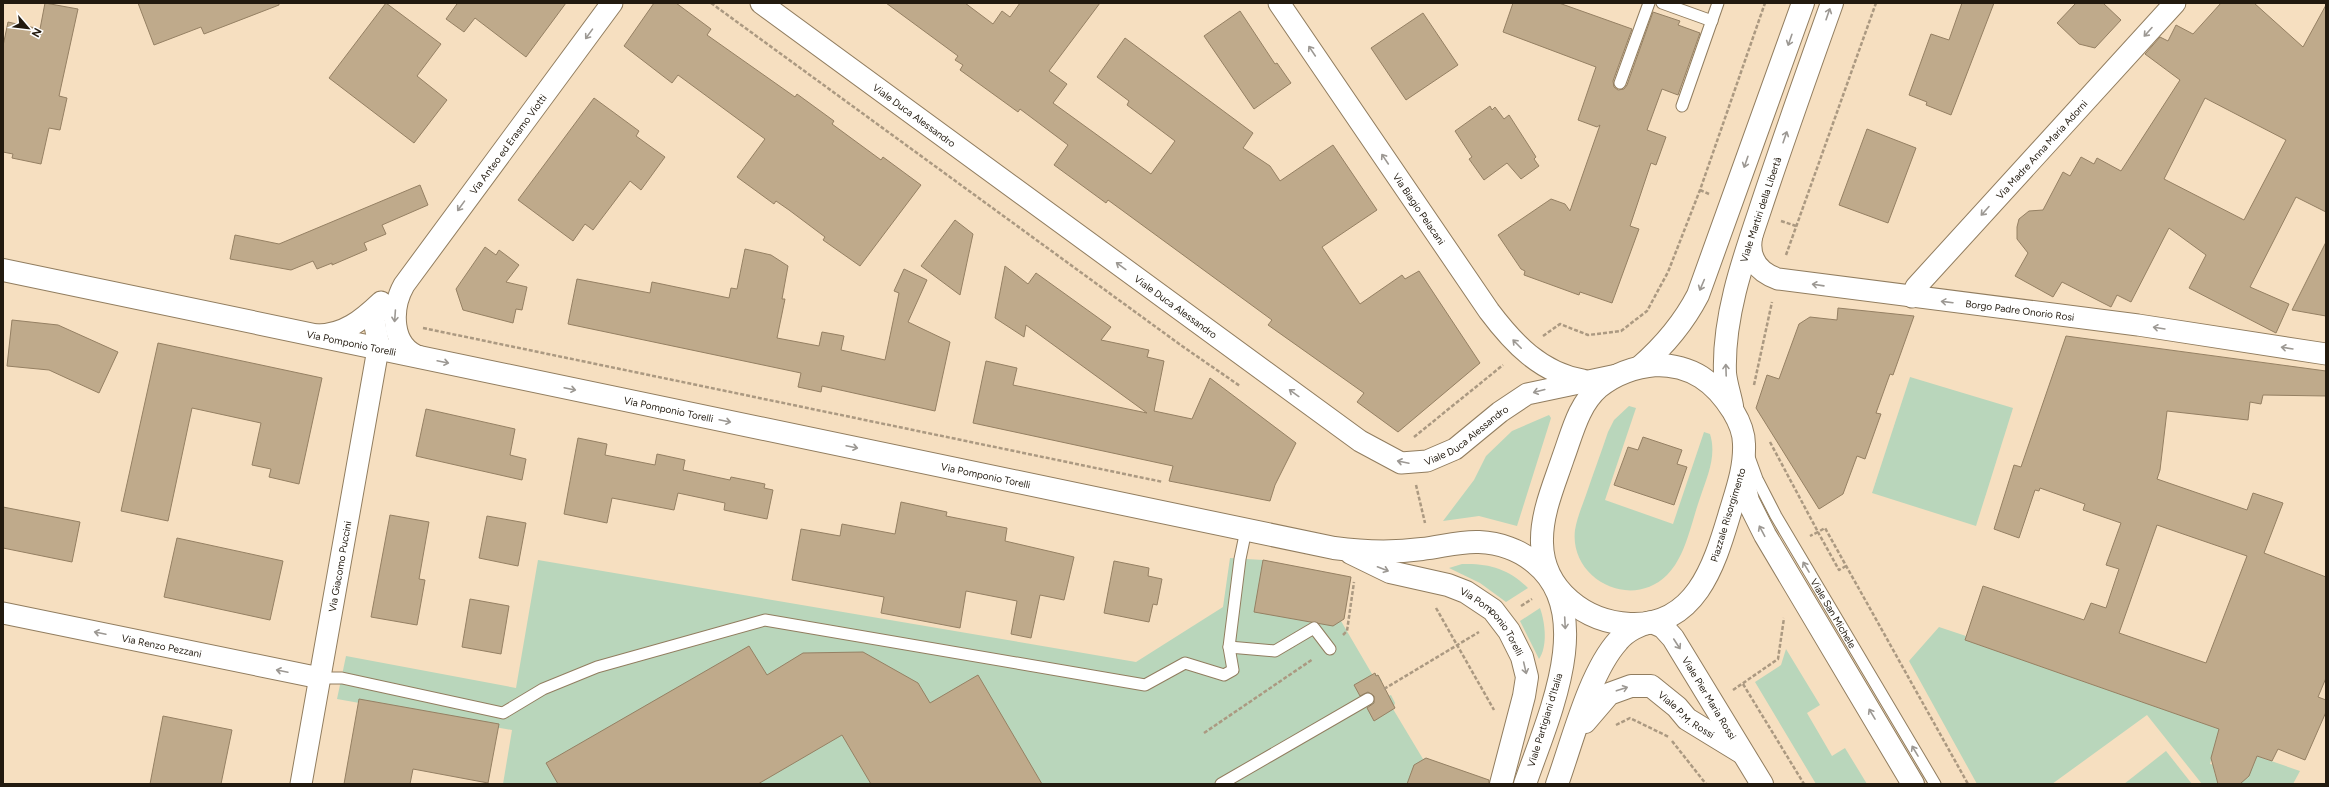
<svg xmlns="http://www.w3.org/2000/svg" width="2329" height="787" font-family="Figtree,sans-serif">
	<rect width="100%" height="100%" fill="#f6dfc0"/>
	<!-- green -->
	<g fill="#b9d6bb">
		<polygon points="1910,377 2013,408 1976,526 1872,493"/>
		<path d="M 1629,406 L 1636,408 L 1605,500 L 1673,524 L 1704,432 L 1710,434 C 1717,456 1707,477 1700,498 C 1691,523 1686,556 1667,575 C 1631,611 1569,579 1575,530 C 1577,518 1582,506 1586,495 C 1593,474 1601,453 1608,432 L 1614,420 Z"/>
		<polygon points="1549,415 1551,418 1517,526 1479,516 1443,521 1474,480 1486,456 1512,431"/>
		<polygon points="1230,558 1263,560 1341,621 1372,674 1378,675 1382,681 1380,682 1388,696 1391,695 1395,703 1393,709 1423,759 1426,758 1462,771 1461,784 503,784 512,730 337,699 346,656 516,688 538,560 1136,662 1223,607"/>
		<path d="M 1462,564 C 1489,563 1509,569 1528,588 L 1506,602 L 1480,583 L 1449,568 Z"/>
		<path d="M 1540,608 C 1545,622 1548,646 1539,659 L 1520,621 Z"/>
		<polygon points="1939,627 1966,636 1965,640 2222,730 2213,761 2211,760 2210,764 2214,765 2215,775 2221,784 2202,784 2147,715 2052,784 1977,784 1909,661"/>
		<polygon points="1786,649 1820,705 1807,713 1832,756 1845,748 1867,784 1816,784 1755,682 1781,665"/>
		<polygon points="2166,751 2192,784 2124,784"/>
		<polygon points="2254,755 2300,771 2293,784 2240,784 2245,777 2248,778"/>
	</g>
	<!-- building -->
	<g fill="#bfaa8b" stroke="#958063" fill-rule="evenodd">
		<polygon points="45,3 78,9 59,96 67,98 60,130 49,128 41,164 12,158 13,154 3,152 3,46 8,22 40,29"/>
		<polygon points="138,3 279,3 279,5 204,34 201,27 154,45"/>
		<polygon points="386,3 441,44 417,76 447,100 414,143 329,78"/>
		<polygon points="455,3 566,3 526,57 475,18 464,32 446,19 457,4"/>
		<polygon points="654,3 676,3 711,29 707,35 795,97 797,94 834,121 832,124 881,160 883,157 921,185 860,266 823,240 825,237 789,210 776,201 774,204 737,177 765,139 678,75 672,83 624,46"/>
		<polygon points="886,3 965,3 993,24 1002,11 1010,17 1020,3 1100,3 1049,71 1067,84 1053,103 1151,174 1175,141 1127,105 1129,101 1097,77 1125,38 1253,133 1243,148 1270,166 1280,181 1333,145 1377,210 1322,247 1360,304 1402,275 1405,279 1419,271 1480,363 1398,432 1357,402 1364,393 1268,325 1272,320 1108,200 1106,203 1054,165 1068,145 1020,109 1018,112 960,70 963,65 955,60 958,56"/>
		<polygon points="1513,3 1559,3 1632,29 1613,81 1614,87 1618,90 1624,89 1627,85 1653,12 1680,21 1678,25 1700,33 1678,95 1662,89 1647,130 1666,137 1656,165 1651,163 1630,226 1639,229 1612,303 1580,292 1579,295 1524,275 1525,271 1521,269 1498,235 1551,199 1565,204 1570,211 1600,125 1597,127 1578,120 1596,67 1503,32"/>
		<polygon points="1962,3 1994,3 1951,115 1926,105 1927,102 1909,95 1931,34 1949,40"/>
		<polygon points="2076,3 2103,3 2121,20 2095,48 2079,44 2057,23"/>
		<path d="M 2221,3 L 2254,3 L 2303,47 L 2326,5 L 2326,212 L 2296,197 L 2250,287 L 2289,304 L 2276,333 L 2189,288 L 2206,255 L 2169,228 L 2131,302 L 2117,295 L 2111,307 L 2062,282 L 2053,297 L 2015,276 L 2028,253 L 2017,239 L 2017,227 L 2019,219 L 2029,211 L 2043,210 L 2063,172 L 2070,176 L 2081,157 L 2094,164 L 2097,158 L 2121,171 L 2180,80 L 2145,54 L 2160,37 L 2168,41 L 2176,25 L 2193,34 ZM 2205,98 L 2286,140 L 2244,220 L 2164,179 Z"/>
		<polygon points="1240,11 1275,64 1277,63 1291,83 1254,109 1204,36"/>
		<polygon points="1423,13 1458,65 1406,100 1371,48"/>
		<polygon points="594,98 639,131 636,136 665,157 641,190 630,181 593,230 585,224 573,241 518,200"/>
		<polygon points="1490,106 1492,110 1495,107 1504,119 1509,115 1536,157 1534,159 1539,166 1521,179 1507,163 1484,180 1469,159 1472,157 1455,131"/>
		<polygon points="1867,129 1916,148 1888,223 1839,205"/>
		<polygon points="420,185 428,205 382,225 386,234 364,243 367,250 332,265 332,263 317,269 313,261 291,270 230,259 235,235 279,244"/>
		<polygon points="955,220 973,234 960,295 921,266"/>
		<polygon points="2326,242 2326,316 2292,310"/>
		<polygon points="485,247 496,255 499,250 519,265 506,282 527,287 522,310 516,309 513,323 463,310 456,289"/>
		<polygon points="745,249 771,255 788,266 782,299 785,299 777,338 819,346 822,332 844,336 841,350 885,360 899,293 894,291 904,269 927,280 908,322 950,342 935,411 822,386 821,392 798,387 801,373 568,324 577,279 650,293 652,282 729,298 731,288 737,289"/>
		<polygon points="1005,266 1028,284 1036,273 1111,327 1101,340 1149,350 1147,357 1164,361 1154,411 1192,419 1210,378 1296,443 1275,485 1270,501 1169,481 1173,466 973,423 986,361 1017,368 1013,385 1147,413 1026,325 1024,337 995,318"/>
		<polygon points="1838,308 1914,316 1893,375 1890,374 1876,413 1881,414 1865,459 1857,456 1843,494 1819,509 1756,408 1767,375 1779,379 1799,324 1810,317 1837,320"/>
		<polygon points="12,320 58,325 118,352 99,393 49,370 7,366"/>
		<path d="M 2066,336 L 2326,371 L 2326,396 L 2263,395 L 2261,404 L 2250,402 L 2248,420 L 2167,411 L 2160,470 L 2157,479 L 2247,510 L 2253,493 L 2283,503 L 2264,553 L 2326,577 L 2326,678 L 2318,697 L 2326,700 L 2326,712 L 2305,760 L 2278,749 L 2272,761 L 2257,756 L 2249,776 L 2240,784 L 2218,784 L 2211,758 L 2219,729 L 1965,640 L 1983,586 L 2084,620 L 2091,603 L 2106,608 L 2119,569 L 2106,565 L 2121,523 L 2083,510 L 2085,504 L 2040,488 L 2039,491 L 2035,490 L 2019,538 L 1994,529 L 2014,465 L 2021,467 ZM 2157,525 L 2247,556 L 2206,663 L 2119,633 Z"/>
		<polygon points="158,343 322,378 299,484 269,477 271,469 252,465 261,423 192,408 168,521 121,511"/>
		<polygon points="426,409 515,429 510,455 526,459 522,480 416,456"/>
		<polygon points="1643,437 1682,450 1677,464 1687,467 1674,505 1614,485 1628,447 1638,450"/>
		<polygon points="578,438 607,444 605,455 655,465 657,454 685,460 683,470 730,480 731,477 765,484 764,488 773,490 767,519 724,510 725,503 678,493 674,510 612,498 607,523 564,514"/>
		<polygon points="901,502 947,512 946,516 1007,528 1005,541 1074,557 1064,600 1040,595 1031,638 1011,634 1017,601 966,591 960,628 881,613 884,597 792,580 801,529 840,536 842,524 895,534"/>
		<polygon points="3,507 80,522 72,562 3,548"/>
		<polygon points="390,515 429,522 419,579 425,580 417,625 371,617"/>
		<polygon points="487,516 526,523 518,566 479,558"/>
		<polygon points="177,538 283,561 270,620 164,597"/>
		<polygon points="1263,560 1351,577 1344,619 1333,626 1254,612"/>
		<polygon points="1114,561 1149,568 1148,576 1162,579 1157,605 1153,604 1149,622 1104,613"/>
		<polygon points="470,599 509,606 501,654 462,647"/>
		<polygon points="749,646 767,675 803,653 863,652 918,683 930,703 978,675 1042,784 871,784 842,735 758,784 558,784 546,763"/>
		<polygon points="1375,673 1376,676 1378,675 1395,708 1374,721 1367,708 1374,703 1374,696 1368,692 1360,696 1354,685"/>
		<polygon points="359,699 499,724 488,783 413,769 410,784 344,784"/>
		<polygon points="163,716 232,730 221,784 150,784"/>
		<polygon points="1426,758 1489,780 1489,784 1407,784 1414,765"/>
	</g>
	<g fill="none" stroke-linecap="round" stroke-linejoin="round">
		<defs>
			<g id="lane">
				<polyline points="1662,3 1712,21"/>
				<polyline points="1620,83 1649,3"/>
				<polyline points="1682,106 1718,3"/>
				<path id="s1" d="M 1749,457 L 1757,479 L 1776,516 L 1935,784"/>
				<polyline points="1229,647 1275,651 1314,628 1330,649"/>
				<polyline points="320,678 342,678 503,713 543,689 597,667 765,620 1145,685 1185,663 1224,675 1233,670 1229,647 1240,559 1246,530"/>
				<polyline points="1221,784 1368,699"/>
			</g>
			<g id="street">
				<path id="s2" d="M 761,3 L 1360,441 L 1401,463 L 1427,461 L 1455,449 L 1500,412 L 1527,394 L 1617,375"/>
				<path id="s3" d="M 1279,3 L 1489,311 C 1513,343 1541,373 1583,380"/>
				<path id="s4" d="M 1752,235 C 1747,257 1757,272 1778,279 L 2138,325 L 2326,354"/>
				<path id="s5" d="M 1912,297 L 1916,287 L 2175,3"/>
				<path d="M 317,335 C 344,335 362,320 381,302"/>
				<path id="s6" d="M 420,357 C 390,347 391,308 404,285 L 612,3"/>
				<path id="s7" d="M 3,613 L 320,678"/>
				<path id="s8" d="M 301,784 L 378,349 C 380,330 367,323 381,303"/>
			</g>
			<g id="secondary">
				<path id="s9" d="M 3,270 L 1334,548 C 1363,552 1393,553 1422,549 C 1441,547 1460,541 1479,542 C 1499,543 1520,550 1535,563 C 1598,614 1546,722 1525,784"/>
				<path d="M 1656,365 C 1692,365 1715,382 1733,411 C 1739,421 1744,431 1744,444 C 1745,469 1736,492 1729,516 C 1714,566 1695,627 1630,624 C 1585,622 1543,590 1542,543 C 1541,514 1554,485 1563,458 C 1572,434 1578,405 1599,387 C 1615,374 1635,367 1656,365 Z"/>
				<path d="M 1640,367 C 1664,346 1683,324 1698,295 L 1803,3"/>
				<path id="s10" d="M 1732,406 C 1730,395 1726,384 1725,373 C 1723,319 1742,263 1759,213 C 1782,143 1807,73 1832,3"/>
				<polyline points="1742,475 1748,501 1765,535 1913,784"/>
				<path id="s11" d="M 1351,553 L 1390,572 L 1448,585 L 1466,592 L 1493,610 L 1509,631 L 1522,657 L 1527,677 L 1524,696 L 1501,784"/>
				<path id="s12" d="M 1585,722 L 1609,694 L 1631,686 L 1651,686 L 1677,707 L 1687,719 L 1741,752"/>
				<path id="s13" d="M 1557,784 C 1572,743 1589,673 1618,641 C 1626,631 1640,624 1652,622 L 1663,627 L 1673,638 L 1762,784"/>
			</g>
		</defs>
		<!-- lane casing -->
		<use href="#lane" stroke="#917d5f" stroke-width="13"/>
		<!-- street casing -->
		<use href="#street" stroke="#917d5f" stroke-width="23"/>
		<!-- secondary casing -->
		<use href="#secondary" stroke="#917d5f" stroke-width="24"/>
		<!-- path -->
		<g stroke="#ab9981" stroke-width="2.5" stroke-dasharray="4 2" stroke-linecap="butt">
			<polyline points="711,3 1182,346 1240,386"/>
			<polyline points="1700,190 1709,194"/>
			<polyline points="1781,221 1796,226"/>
			<polyline points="1786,255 1876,3"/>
			<polyline points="423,328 1163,482"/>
			<polyline points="1543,336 1560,324 1588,335 1621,331 1647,311 1668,272 1700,190 1765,3"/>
			<polyline points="1754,385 1772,302"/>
			<polyline points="1414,437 1503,365"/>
			<polyline points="1770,442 1818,532 1810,536"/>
			<polyline points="1416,485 1425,523"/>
			<polyline points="1846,566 1839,570 1818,532 1825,528 1968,784"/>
			<polyline points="1521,606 1532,599"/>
			<polyline points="1436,608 1494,710"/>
			<polyline points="1343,635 1347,631 1354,582"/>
			<polyline points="1743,684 1804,784"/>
			<polyline points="1384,689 1479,632"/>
			<polyline points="1733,690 1778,659 1784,618"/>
			<polyline points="1616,725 1630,718 1669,737"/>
			<polyline points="1204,733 1313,659"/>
			<polyline points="1672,741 1706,784"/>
		</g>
		<!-- lane -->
		<use href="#lane" stroke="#fff" stroke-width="11"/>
		<!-- street -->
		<use href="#street" stroke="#fff" stroke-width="21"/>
		<!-- secondary -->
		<use href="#secondary" stroke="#fff" stroke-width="22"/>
	</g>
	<!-- one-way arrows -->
	<defs><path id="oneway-shaft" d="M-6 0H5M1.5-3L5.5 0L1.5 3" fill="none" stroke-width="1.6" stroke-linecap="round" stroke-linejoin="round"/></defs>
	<g stroke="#9c9893">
		<use href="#oneway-shaft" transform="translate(1828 14) rotate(-71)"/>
		<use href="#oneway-shaft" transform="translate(2148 32) rotate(132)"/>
		<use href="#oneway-shaft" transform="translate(589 34) rotate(126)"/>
		<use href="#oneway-shaft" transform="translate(1790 40) rotate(109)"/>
		<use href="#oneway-shaft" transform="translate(1312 51) rotate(-124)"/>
		<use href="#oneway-shaft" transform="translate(1785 137) rotate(-71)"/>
		<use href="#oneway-shaft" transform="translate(1385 159) rotate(-124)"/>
		<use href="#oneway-shaft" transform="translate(1746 162) rotate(109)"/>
		<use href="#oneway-shaft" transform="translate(461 206) rotate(126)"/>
		<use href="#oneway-shaft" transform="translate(1985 211) rotate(132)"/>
		<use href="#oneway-shaft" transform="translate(1121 266) rotate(-144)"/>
		<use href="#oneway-shaft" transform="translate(1702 285) rotate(113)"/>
		<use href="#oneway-shaft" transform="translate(1818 285) rotate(-172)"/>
		<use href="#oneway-shaft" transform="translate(1947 302) rotate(-173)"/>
		<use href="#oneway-shaft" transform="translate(395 316) rotate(94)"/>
		<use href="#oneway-shaft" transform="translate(2159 328) rotate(-171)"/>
		<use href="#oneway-shaft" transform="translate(1517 344) rotate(-135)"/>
		<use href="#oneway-shaft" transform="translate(2287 348) rotate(-171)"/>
		<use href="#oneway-shaft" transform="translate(443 362) rotate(12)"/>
		<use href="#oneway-shaft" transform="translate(1726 370) rotate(-92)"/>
		<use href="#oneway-shaft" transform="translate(570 389) rotate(12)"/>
		<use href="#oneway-shaft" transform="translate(1539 391) rotate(165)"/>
		<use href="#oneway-shaft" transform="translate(1294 393) rotate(-144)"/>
		<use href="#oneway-shaft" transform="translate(725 421) rotate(12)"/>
		<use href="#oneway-shaft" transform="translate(852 447) rotate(12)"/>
		<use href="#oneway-shaft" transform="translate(1403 462) rotate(-168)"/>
		<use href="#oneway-shaft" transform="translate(1762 531) rotate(-118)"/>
		<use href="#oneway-shaft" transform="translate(1806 567) rotate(-121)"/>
		<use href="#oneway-shaft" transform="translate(1383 569) rotate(21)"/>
		<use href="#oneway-shaft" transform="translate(1565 623) rotate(87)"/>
		<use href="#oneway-shaft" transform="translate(100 633) rotate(-168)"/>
		<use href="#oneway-shaft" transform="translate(1677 644) rotate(57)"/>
		<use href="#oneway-shaft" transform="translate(1525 668) rotate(77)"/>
		<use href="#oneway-shaft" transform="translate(282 671) rotate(-168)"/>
		<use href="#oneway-shaft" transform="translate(1622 689) rotate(-18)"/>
		<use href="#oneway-shaft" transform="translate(1872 714) rotate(-121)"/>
		<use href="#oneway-shaft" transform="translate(1915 751) rotate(-121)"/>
	</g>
	<g text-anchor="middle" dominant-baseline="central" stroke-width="3" stroke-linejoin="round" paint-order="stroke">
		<!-- street labels -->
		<g font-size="10" fill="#221a0f" stroke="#fff">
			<text stroke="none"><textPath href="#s2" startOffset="190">Viale Duca Alessandro</textPath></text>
			<text stroke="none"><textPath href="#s6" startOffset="259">Via Anteo ed Erasmo Viotti</textPath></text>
			<text stroke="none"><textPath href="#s5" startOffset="197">Via Madre Anna Maria Adorni</textPath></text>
			<text stroke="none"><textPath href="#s3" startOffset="249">Via Biagio Pelacani</textPath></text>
			<text stroke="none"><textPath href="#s10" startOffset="202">Viale Martiri della Libertà</textPath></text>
			<text stroke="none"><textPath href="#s2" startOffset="514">Viale Duca Alessandro</textPath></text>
			<text stroke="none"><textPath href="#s4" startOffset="301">Borgo Padre Onorio Rosi</textPath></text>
			<text stroke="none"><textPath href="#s9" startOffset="356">Via Pomponio Torelli</textPath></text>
			<text stroke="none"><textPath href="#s9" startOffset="680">Via Pomponio Torelli</textPath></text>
			<text stroke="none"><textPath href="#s2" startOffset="862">Viale Duca Alessandro</textPath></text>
			<text stroke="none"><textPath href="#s9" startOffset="1004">Via Pomponio Torelli</textPath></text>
			<text transform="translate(1728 515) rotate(-73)">Piazzale Risorgimento</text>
			<text stroke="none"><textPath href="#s8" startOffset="221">Via Giacomo Puccini</textPath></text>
			<text stroke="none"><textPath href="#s1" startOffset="178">Viale San Michele</textPath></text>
			<text stroke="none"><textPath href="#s11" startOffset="162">Via Pomponio Torelli</textPath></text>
			<text stroke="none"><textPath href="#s7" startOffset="162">Via Renzo Pezzani</textPath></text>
			<text stroke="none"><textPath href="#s13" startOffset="293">Viale Pier Maria Rossi</textPath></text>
			<text stroke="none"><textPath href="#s12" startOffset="126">Viale P.M. Rossi</textPath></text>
			<text transform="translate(1545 720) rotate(-73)">Viale Partigiani d'Italia</text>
		</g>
	</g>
	<!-- border -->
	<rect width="2329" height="787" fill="none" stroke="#221a0f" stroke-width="8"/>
	<!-- north arrow -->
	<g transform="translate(28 28) rotate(118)" stroke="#ffffff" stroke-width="3" paint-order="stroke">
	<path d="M0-3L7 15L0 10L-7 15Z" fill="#221a0f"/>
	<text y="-6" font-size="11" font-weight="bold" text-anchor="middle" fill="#221a0f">N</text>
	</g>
</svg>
